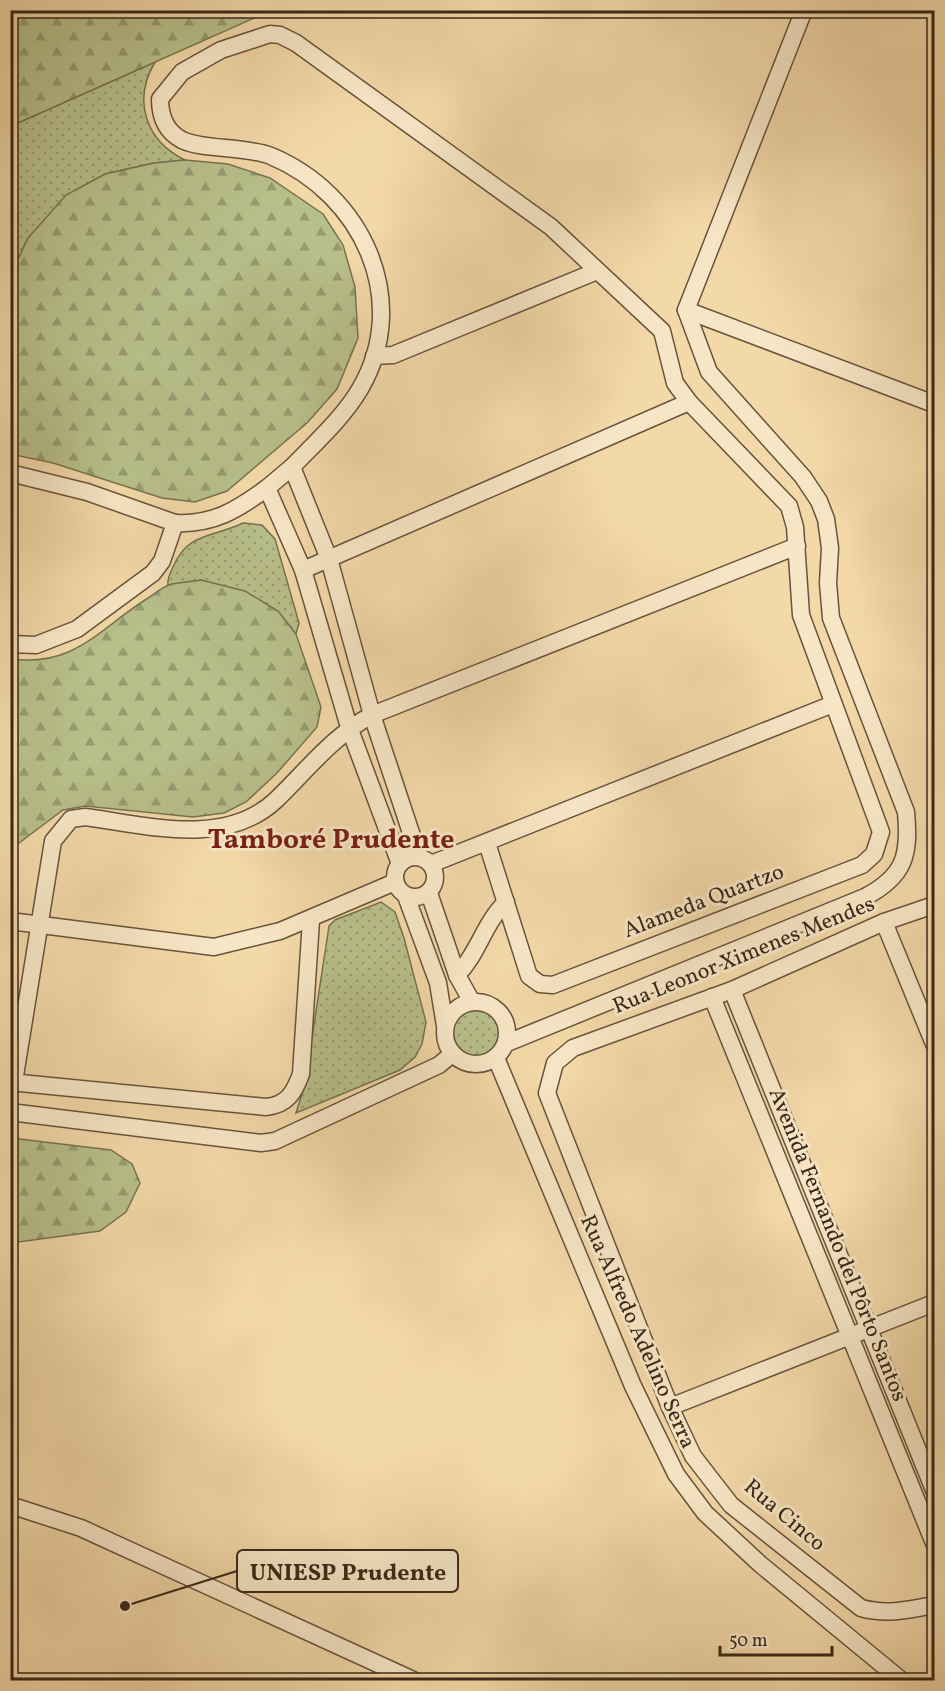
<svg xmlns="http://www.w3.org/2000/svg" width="945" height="1691" font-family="Vollkorn,serif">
	<defs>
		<pattern id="green-dots" width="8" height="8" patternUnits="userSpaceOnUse" patternTransform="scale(1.5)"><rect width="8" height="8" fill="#b7bf8a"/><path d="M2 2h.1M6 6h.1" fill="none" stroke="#969b70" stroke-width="1.8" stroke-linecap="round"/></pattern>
		<pattern id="forest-firs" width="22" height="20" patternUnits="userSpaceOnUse" patternTransform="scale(1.5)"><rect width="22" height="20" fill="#b7bf8a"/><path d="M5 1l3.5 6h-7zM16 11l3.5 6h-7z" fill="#969b70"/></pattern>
	</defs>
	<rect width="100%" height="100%" fill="#f3d8a8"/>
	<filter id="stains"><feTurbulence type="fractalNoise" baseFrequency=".00333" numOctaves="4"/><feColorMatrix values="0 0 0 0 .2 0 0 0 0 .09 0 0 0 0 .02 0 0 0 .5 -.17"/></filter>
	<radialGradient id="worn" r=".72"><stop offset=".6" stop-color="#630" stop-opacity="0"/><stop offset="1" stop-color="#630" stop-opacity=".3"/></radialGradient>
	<!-- green -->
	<g fill="url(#green-dots)" stroke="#787351" stroke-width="1.5">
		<path d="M 155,62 C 132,101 146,141 185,160 L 154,163 L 105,174 L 28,238 L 11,274 L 11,126 Z"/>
		<path d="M 243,523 L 262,525 L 275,539 L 299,623 L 296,634 L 278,611 L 201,580 L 168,585 C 167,578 170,574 173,567 C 188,532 212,538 243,523 Z"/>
		<polygon points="381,902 395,912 404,938 426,1022 422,1044 415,1057 400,1070 296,1113 305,1084 329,926 335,920"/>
		<circle cx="476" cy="1033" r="25"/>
	</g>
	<!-- forest -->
	<g fill="url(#forest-firs)" stroke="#787351" stroke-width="1.5">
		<polygon points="11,10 270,10 270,11 11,126"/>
		<polygon points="185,160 228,164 270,178 323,214 343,245 355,287 358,338 337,389 307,423 227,491 195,502 162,498 53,463 10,454 11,274 28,238 66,195 105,174 154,163"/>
		<path d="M 201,580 L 245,591 L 278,611 L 296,634 L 321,707 L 317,727 L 277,773 L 246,802 L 224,813 L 193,817 L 85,806 L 63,810 L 19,843 L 11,842 L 11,659 C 74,667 98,630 145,600 C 153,595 161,588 169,585 C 179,582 191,582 201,580 Z"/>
		<polygon points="11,1138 111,1150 132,1164 140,1183 126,1212 100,1231 11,1243"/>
	</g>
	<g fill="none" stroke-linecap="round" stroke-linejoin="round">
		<defs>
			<g id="minor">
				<polyline points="686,310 934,404"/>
				<polyline points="374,356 393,355 597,271"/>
				<path d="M 292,467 C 315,443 343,418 360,389 C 412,300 362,194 271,156 C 245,146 202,150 182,140 C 165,131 160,116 160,99 L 182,72 L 221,50 L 270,34 L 280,35 L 296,43 L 551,227 L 662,331 L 675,383 L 689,402 L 789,506 L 795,527 L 801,615 L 881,832 L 874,854 L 862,865 L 553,985 L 540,984 L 529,976 L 487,843"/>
				<polyline points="10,473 87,492 175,523"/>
				<polyline points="303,570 689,402"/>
				<path d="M 10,644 L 36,645 L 77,629 L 153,573 L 162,561 L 175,523 C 213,525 237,510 267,488"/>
				<circle cx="415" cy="877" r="20"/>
				<polyline points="400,864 349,727 303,570 267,488 292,467 329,559 372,715 419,857"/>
				<polyline points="431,864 833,704"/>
				<polyline points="429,893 457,975 472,1002"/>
				<polyline points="406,896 438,983 445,1026"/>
				<path d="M 934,905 L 884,922 L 732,990 L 573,1048 L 555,1063 L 547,1093 L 670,1407 L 693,1456 L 731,1505 L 861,1608 C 886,1615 908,1610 934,1605"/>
				<polyline points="10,921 214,947 280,931 395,882"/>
				<polyline points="884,922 934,1044"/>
				<path d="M 457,975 C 478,954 484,923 506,902"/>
				<polyline points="732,990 934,1490"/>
				<polyline points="712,997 934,1543"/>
				<circle cx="476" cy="1033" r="31"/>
				<path d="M 507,1043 L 865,897 C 905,876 910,855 906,812 L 831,618 L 828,583 L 830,548 L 826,519 L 819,501 L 803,477 L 709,372 L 686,310 L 804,10"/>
				<polyline points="496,1058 633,1386 676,1474 705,1513 760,1564 901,1680"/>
				<path d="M 10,1082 L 266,1107 C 287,1105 294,1093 301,1074 L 311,920"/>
				<path d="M 14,1082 L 53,841 L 71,819 L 85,817 C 147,825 225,848 276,800 C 307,770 334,735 372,715 L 797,546"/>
				<polyline points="10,1112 261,1143 275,1141 439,1065 452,1054"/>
				<polyline points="670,1407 934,1303"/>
				<polyline points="10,1505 81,1528 413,1680"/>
			</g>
		</defs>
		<!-- minor casing -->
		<use href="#minor" stroke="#68533c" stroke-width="19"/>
		<!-- minor -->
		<use href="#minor" stroke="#f7e6c6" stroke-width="16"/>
	</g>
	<g text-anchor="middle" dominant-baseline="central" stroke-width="6" stroke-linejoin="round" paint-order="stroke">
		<!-- street labels -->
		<g font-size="22" fill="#3a2718" stroke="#f7e6c6">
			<text transform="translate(704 902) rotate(-21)">Alameda Quartzo</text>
			<text transform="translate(744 956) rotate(-22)">Rua Leonor Ximenes Mendes</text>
			<text transform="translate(837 1245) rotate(68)">Avenida Fernando del Pôrto Santos</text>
			<text transform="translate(637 1332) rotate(66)">Rua Alfredo Adelino Serra</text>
			<text transform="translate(784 1516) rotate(40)">Rua Cinco</text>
		</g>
		<!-- district labels -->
		<g font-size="28" font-weight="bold" fill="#7a1f14" stroke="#f7e6c6">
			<text x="331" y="840">Tamboré Prudente</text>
		</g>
	</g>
	<!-- callouts -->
	<path fill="none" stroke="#3a2718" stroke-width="2" d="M125 1606L237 1571"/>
	<circle fill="#3a2718" stroke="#f7e6c6" stroke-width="2" cx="125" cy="1606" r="6"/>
	<rect fill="#f7e6c6" stroke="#3a2718" stroke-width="2" x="237" y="1550" width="221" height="42" rx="6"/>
	<g font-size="24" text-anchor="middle" font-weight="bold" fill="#3a2718">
		<text x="348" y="1580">UNIESP Prudente</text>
	</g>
	<!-- margin -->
	<rect width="945" height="1691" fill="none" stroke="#f3d8a8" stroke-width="36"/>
	<rect x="12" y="12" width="921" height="1667" fill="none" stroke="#3a2718" stroke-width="3"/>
	<rect x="18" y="18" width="909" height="1655" fill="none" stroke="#3a2718" stroke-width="1.5"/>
	<!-- scale -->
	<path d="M720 1646v9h112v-9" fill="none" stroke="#3a2718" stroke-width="3"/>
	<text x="729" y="1646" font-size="18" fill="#3a2718" stroke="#f7e6c6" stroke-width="4.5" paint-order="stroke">50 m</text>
	<rect width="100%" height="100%" filter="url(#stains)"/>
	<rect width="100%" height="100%" fill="url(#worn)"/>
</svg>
